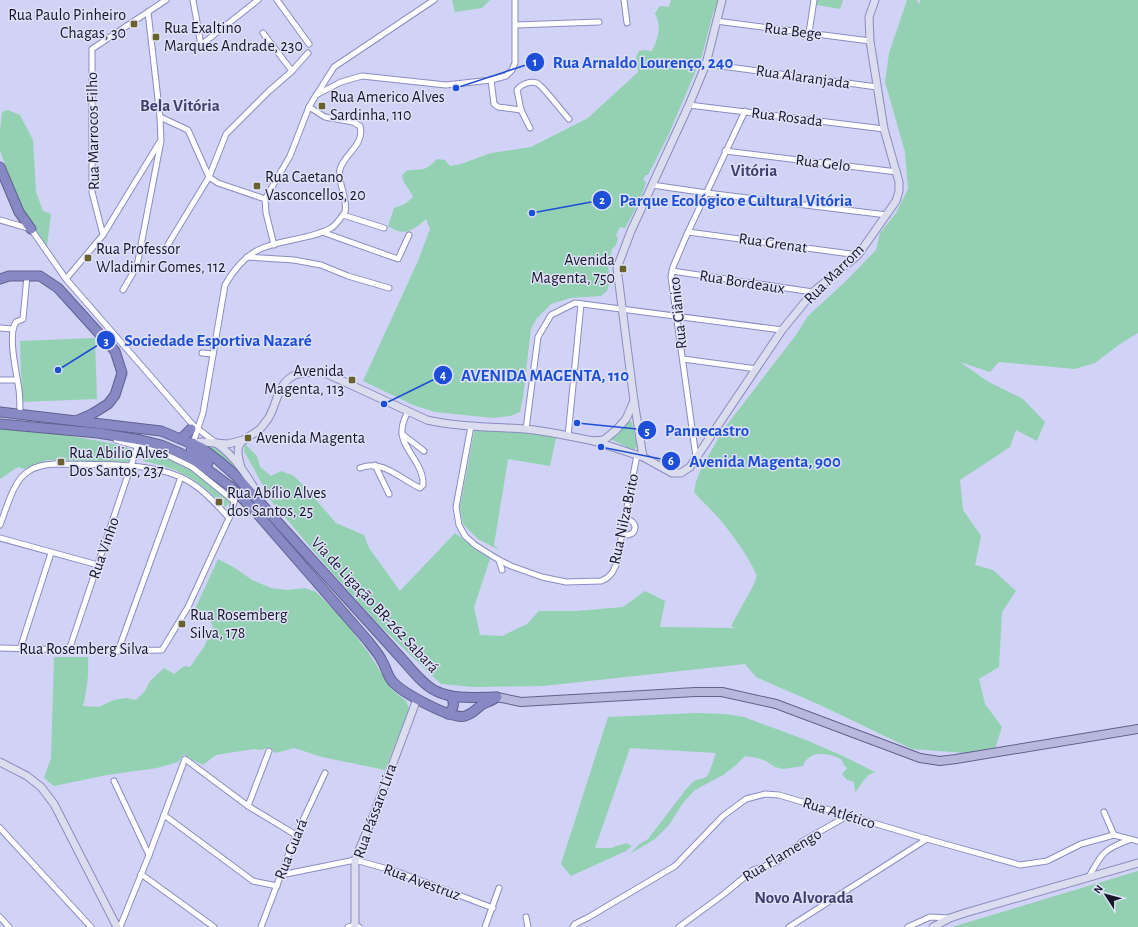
<svg xmlns="http://www.w3.org/2000/svg" width="1138" height="927" font-family="'Alegreya Sans',sans-serif">
	<rect width="100%" height="100%" fill="#d0d3f5"/>
	<!-- green -->
	<g fill="#94d1b2">
		<polygon points="452,0 490,0 482,8 455,12"/>
		<path d="M 671,0 L 720,0 L 713,13 L 702,56 L 668,136 L 648,175 L 646,175 L 643,180 L 646,182 C 642,197 633,214 625,228 L 620,227 L 616,236 L 618,238 L 616,245 L 612,249 L 608,265 L 610,281 L 607,291 L 601,296 L 570,298 L 551,304 L 537,318 L 531,329 L 523,397 L 520,412 L 510,416 L 493,418 L 435,412 L 413,405 L 363,381 L 418,261 L 430,229 L 426,219 C 412,231 404,237 388,226 L 394,208 L 405,204 L 413,197 C 410,189 404,185 402,176 L 406,171 C 423,167 423,174 437,159 L 445,160 L 450,166 L 461,164 L 491,153 L 531,147 L 588,118 L 638,72 L 636,57 L 639,51 L 644,50 L 652,51 C 658,38 662,28 655,13 L 660,6 L 669,7 Z"/>
		<polygon points="817,0 843,0 840,9 817,5"/>
		<path d="M 907,0 L 917,0 L 919,5 L 920,0 L 1138,0 L 1138,333 L 1120,344 L 1095,363 L 1075,369 L 999,362 L 990,372 L 960,362 L 987,381 L 1023,399 L 1045,422 L 1037,441 L 1016,430 L 1010,447 L 960,480 L 963,510 L 981,536 L 975,565 L 993,570 L 1016,591 L 1002,612 L 999,667 L 979,679 L 985,704 L 1002,727 L 994,752 L 965,753 L 912,749 L 820,705 L 756,677 L 745,664 L 543,686 L 473,687 L 441,684 L 379,625 L 335,576 L 272,502 L 244,451 L 245,444 L 257,456 L 260,467 L 271,476 L 281,471 L 294,476 L 305,487 L 336,523 L 364,535 L 369,548 L 400,591 L 455,533 L 490,559 L 474,607 L 480,635 L 502,636 L 527,624 L 539,611 L 577,611 L 623,607 L 645,591 L 665,601 L 660,627 L 735,628 L 731,626 L 753,586 L 757,576 C 748,555 727,526 711,510 C 705,503 699,499 694,492 L 696,482 L 701,469 L 723,430 L 796,335 L 808,316 L 845,282 L 876,250 L 880,233 L 896,213 L 908,189 L 905,152 L 885,82 L 889,53 Z"/>
		<polygon points="8,110 20,115 33,140 36,192 43,211 51,214 47,246 23,211 0,151 0,131 2,112"/>
		<polygon points="95,338 97,399 22,402 20,341"/>
		<polygon points="629,421 632,422 637,446 634,450 610,439"/>
		<polygon points="475,427 526,432 556,438 550,466 508,459 494,545 499,550 478,539 463,524 460,507"/>
		<path d="M 0,429 C 43,431 87,437 129,448 L 133,455 L 129,462 L 48,460 L 26,469 L 18,467 L 0,479 Z"/>
		<path d="M 202,443 C 230,450 240,470 253,493 Z"/>
		<path d="M 145,452 L 164,457 L 191,469 L 231,502 L 225,507 C 198,479 181,469 143,461 Z"/>
		<path d="M 218,559 L 235,568 L 252,580 L 271,588 L 287,590 L 305,588 L 316,592 L 341,617 L 368,652 L 392,690 L 406,701 L 409,709 L 385,770 L 322,757 L 294,748 L 276,753 L 269,747 L 262,750 L 254,749 L 216,755 L 203,765 L 189,758 L 184,754 L 178,762 L 157,768 L 107,775 L 54,786 L 44,778 L 51,758 L 54,657 L 88,657 C 89,674 87,690 83,706 L 99,707 L 114,700 L 126,698 L 136,700 L 145,691 L 150,681 L 164,668 L 174,674 L 184,666 L 190,667 L 204,647 L 213,627 L 210,620 L 195,609 Z"/>
		<path d="M 696,713 L 725,714 L 744,717 L 806,740 L 843,756 L 875,772 C 863,776 863,784 855,792 L 854,782 L 847,780 L 842,774 L 847,768 L 844,765 L 841,759 C 828,753 810,749 803,766 L 783,769 L 775,767 L 766,761 L 757,758 L 745,756 L 736,765 L 723,775 L 695,790 L 682,804 L 669,825 L 655,839 L 630,854 L 638,845 L 648,839 L 687,788 L 694,781 L 706,777 L 709,773 L 716,753 L 630,748 L 595,848 L 611,848 L 626,843 L 632,846 L 626,851 L 571,876 L 561,864 L 608,717 Z"/>
		<polygon points="1138,871 1138,927 952,927"/>
	</g>
	<g fill="none" stroke-linecap="round" stroke-linejoin="round">
		<defs>
			<g id="street">
				<polyline points="193,0 201,45 258,0"/>
				<polyline points="277,0 309,44"/>
				<polyline points="624,0 627,23"/>
				<polyline points="716,21 870,41"/>
				<polyline points="516,25 599,22"/>
				<polyline points="263,33 292,71"/>
				<polyline points="809,33 814,0"/>
				<polyline points="706,64 877,87"/>
				<polyline points="491,80 494,104 498,107 521,110"/>
				<polyline points="317,94 334,67 434,0"/>
				<polyline points="689,105 884,129"/>
				<polyline points="160,117 188,130 209,177 218,183 265,199"/>
				<path d="M 530,128 L 521,110 L 517,90 C 521,84 530,81 537,83 C 543,86 563,113 569,119"/>
				<polyline points="725,151 897,172"/>
				<polyline points="652,185 707,193 887,215"/>
				<polyline points="343,215 384,228"/>
				<polyline points="0,220 31,229 66,279 193,425 215,442"/>
				<polyline points="322,232 398,259 409,235"/>
				<polyline points="688,232 858,255"/>
				<polyline points="103,235 92,192 92,49 166,0"/>
				<polyline points="274,245 266,213 265,199 290,156 309,107 316,95 341,82 362,76 446,85 491,80 506,76 512,70 515,63 515,0"/>
				<polyline points="164,251 209,177 226,134 268,92 292,71 308,53"/>
				<polyline points="247,257 294,260 321,265 348,276 389,288"/>
				<polyline points="672,271 813,292"/>
				<polyline points="66,279 103,235 159,143"/>
				<polyline points="123,290 137,266 161,141 160,117 148,12"/>
				<polyline points="0,328 13,329"/>
				<polyline points="202,353 213,354"/>
				<polyline points="683,359 757,369"/>
				<polyline points="0,380 17,380"/>
				<path d="M 20,415 C 20,406 20,398 19,390 C 17,374 7,335 16,322 L 23,319 L 27,276"/>
				<polyline points="471,426 456,507 459,525 465,536 475,545 499,560 511,566 542,577 566,582 601,581 607,578 612,573 616,565 637,455"/>
				<polyline points="526,429 538,337 551,315 575,303 782,330"/>
				<polyline points="402,434 424,451"/>
				<polyline points="568,436 581,304"/>
				<polyline points="116,440 165,454 192,467 234,501"/>
				<path d="M 193,443 L 203,413 L 225,285 C 233,271 243,258 258,250 C 279,239 311,240 331,228 C 335,226 337,222 340,219 C 341,217 344,214 345,212 C 348,197 337,183 340,169 C 345,153 365,145 360,126 L 353,122 L 325,117 L 309,107"/>
				<polyline points="696,457 671,277 673,267 688,232 745,111"/>
				<polyline points="375,465 389,494"/>
				<path d="M 360,468 C 383,459 400,479 420,488 L 423,485 C 424,464 403,450 402,433 C 401,425 405,418 408,411"/>
				<path d="M 0,525 C 7,508 13,480 29,471 C 36,466 44,465 53,464 C 95,465 158,460 193,484 C 207,493 218,506 229,518"/>
				<path d="M 622,534 L 628,535 L 633,533 C 638,525 633,521 625,518"/>
				<polyline points="0,538 98,565"/>
				<polyline points="499,560 502,570"/>
				<polyline points="0,648 118,651 162,650 188,607 229,518 237,493"/>
				<polyline points="20,649 51,553"/>
				<polyline points="69,650 138,445"/>
				<polyline points="118,651 181,477"/>
				<polyline points="114,781 149,855"/>
				<polyline points="248,806 269,751"/>
				<polyline points="1104,812 1114,835"/>
				<polyline points="164,815 253,881 277,886"/>
				<polyline points="0,828 91,927"/>
				<polyline points="141,874 214,927"/>
				<polyline points="281,875 355,860 395,871 493,908"/>
				<path d="M 1089,877 C 1101,854 1104,849 1129,840"/>
				<polyline points="0,917 9,927"/>
				<polyline points="526,917 528,927"/>
				<polyline points="120,927 149,855 185,759 248,806 296,835"/>
				<polyline points="261,927 296,835 325,773"/>
				<polyline points="348,927 355,925 359,927"/>
				<polyline points="485,927 499,888"/>
				<polyline points="573,927 575,924 589,917 675,866 723,816 746,799 765,794 779,795 927,839 1020,865 1047,861 1081,844 1114,835 1138,841"/>
				<polyline points="679,927 724,894 753,870 777,862 803,841 849,815"/>
				<polyline points="789,927 927,839"/>
				<polyline points="908,927 930,917 949,918"/>
			</g>
			<g id="secondary">
				<polyline points="594,441 643,457 672,473 681,473 690,467 782,330 813,292 858,255 896,201 899,191 899,182 884,129 870,41 869,17 875,0"/>
				<polyline points="193,443 203,442 228,444 243,440"/>
				<path d="M 216,443 C 236,457 248,477 260,498"/>
				<polyline points="643,457 634,401 617,268 631,231 689,105 706,64 722,0"/>
				<path d="M 241,468 C 240,462 236,452 239,446 C 242,438 254,435 260,429 C 263,426 265,422 268,419 C 277,405 277,383 295,375 C 303,372 314,372 323,372 L 427,420 C 459,427 492,427 525,429 C 548,431 572,437 594,441 L 604,440 L 616,430 L 626,419 L 634,401"/>
				<polyline points="0,762 27,776 41,787 54,804 117,927"/>
				<polyline points="355,927 355,860 374,814 417,699"/>
				<polyline points="933,927 950,918 965,913 1138,863"/>
			</g>
			<polyline id="primary" points="497,697 521,702 695,692 722,692 776,704 920,758 940,761 956,759 1138,729"/>
			<g id="highway">
				<polyline points="0,167 19,212 31,229"/>
				<polyline points="0,279 9,276 40,276 58,288 115,351 122,373 115,395 108,404 92,414 78,420"/>
				<path d="M 0,412 L 161,431 L 202,448 L 219,461 L 235,475 L 402,659 C 411,669 424,686 436,691 C 454,700 477,697 496,697"/>
				<path d="M 0,424 L 98,433 L 141,440 L 161,445 L 180,453 L 197,462 L 231,487 L 255,511 L 368,641 C 373,648 379,654 382,661 C 386,667 387,675 392,681 C 401,692 451,720 465,716 C 473,714 477,708 483,704 C 488,702 493,700 497,697"/>
				<polyline points="181,439 191,429"/>
				<polyline points="193,443 191,451 208,463"/>
				<path d="M 448,714 C 454,708 455,704 451,696"/>
			</g>
		</defs>
		<!-- street casing -->
		<use href="#street" stroke="#8a8cc1" stroke-width="7"/>
		<!-- secondary casing -->
		<use href="#secondary" stroke="#8a8cc1" stroke-width="9"/>
		<!-- primary casing -->
		<use href="#primary" stroke="#60618f" stroke-width="10"/>
		<!-- highway casing -->
		<use href="#highway" stroke="#60618f" stroke-width="11"/>
		<!-- street -->
		<use href="#street" stroke="#fff" stroke-width="5"/>
		<!-- secondary -->
		<use href="#secondary" stroke="#dbdcee" stroke-width="7"/>
		<!-- primary -->
		<use href="#primary" stroke="#b7b8dc" stroke-width="8"/>
		<!-- highway -->
		<use href="#highway" stroke="#8789c5" stroke-width="9"/>
	</g>
	<!-- markers -->
	<g fill="#69622f" stroke="#dfe1f8" stroke-width="1.5">
		<rect x="130" y="20" width="8" height="8" rx="2"/>
		<rect x="152" y="33" width="8" height="8" rx="2"/>
		<rect x="318" y="102" width="8" height="8" rx="2"/>
		<rect x="253" y="182" width="8" height="8" rx="2"/>
		<rect x="84" y="254" width="8" height="8" rx="2"/>
		<rect x="619" y="265" width="8" height="8" rx="2"/>
		<rect x="348" y="376" width="8" height="8" rx="2"/>
		<rect x="244" y="434" width="8" height="8" rx="2"/>
		<rect x="57" y="458" width="8" height="8" rx="2"/>
		<rect x="215" y="498" width="8" height="8" rx="2"/>
		<rect x="178" y="620" width="8" height="8" rx="2"/>
	</g>
	<g text-anchor="middle" dominant-baseline="central" stroke-width="3" stroke-linejoin="round" paint-order="stroke">
		<!-- poi labels -->
		<g font-size="16" fill="#17172b" stroke="#dfe1f8" text-anchor="start">
			<text x="126" y="15" text-anchor="end">Rua Paulo Pinheiro<tspan x="126" dy="18">Chagas, 30</tspan></text>
			<text x="164" y="28">Rua Exaltino<tspan x="164" dy="18">Marques Andrade, 230</tspan></text>
			<text x="330" y="97">Rua Americo Alves<tspan x="330" dy="18">Sardinha, 110</tspan></text>
			<text x="265" y="177">Rua Caetano<tspan x="265" dy="18">Vasconcellos, 20</tspan></text>
			<text x="96" y="249">Rua Professor<tspan x="96" dy="18">Wladimir Gomes, 112</tspan></text>
			<text x="615" y="260" text-anchor="end">Avenida<tspan x="615" dy="18">Magenta, 750</tspan></text>
			<text x="344" y="371" text-anchor="end">Avenida<tspan x="344" dy="18">Magenta, 113</tspan></text>
			<text x="256" y="438">Avenida Magenta</text>
			<text x="69" y="453">Rua Abilio Alves<tspan x="69" dy="18">Dos Santos, 237</tspan></text>
			<text x="227" y="493">Rua Abílio Alves<tspan x="227" dy="18">dos Santos, 25</tspan></text>
			<text x="190" y="615">Rua Rosemberg<tspan x="190" dy="18">Silva, 178</tspan></text>
		</g>
		<!-- street labels -->
		<g font-size="16" fill="#17172b" stroke="#dfe1f8">
			<text transform="translate(793 31) rotate(7)">Rua Bege</text>
			<text transform="translate(803 77) rotate(8)">Rua Alaranjada</text>
			<text transform="translate(787 117) rotate(7)">Rua Rosada</text>
			<text transform="translate(93 131) rotate(-91)">Rua Marrocos Filho</text>
			<text transform="translate(823 163) rotate(7)">Rua Gelo</text>
			<text transform="translate(773 243) rotate(8)">Rua Grenat</text>
			<text transform="translate(834 274) rotate(-45)">Rua Marrom</text>
			<text transform="translate(742 282) rotate(9)">Rua Bordeaux</text>
			<text transform="translate(678 313) rotate(-96)">Rua Ciânico</text>
			<text transform="translate(624 519) rotate(-78)">Rua Nilza Brito</text>
			<text transform="translate(104 548) rotate(-71)">Rua Vinho</text>
			<text transform="translate(375 605) rotate(47)">Via de Ligação BR-262 Sabará</text>
			<text x="84" y="649">Rua Rosemberg Silva</text>
			<text transform="translate(375 811) rotate(-70)">Rua Pássaro Lira</text>
			<text transform="translate(839 813) rotate(17)">Rua Atlético</text>
			<text transform="translate(291 849) rotate(-68)">Rua Guará</text>
			<text transform="translate(782 855) rotate(-31)">Rua Flamengo</text>
			<text transform="translate(422 882) rotate(20)">Rua Avestruz</text>
		</g>
		<!-- neighbourhood labels -->
		<g font-size="17" font-weight="bold" fill="#40406f" stroke="#dfe1f8">
			<text x="180" y="105">Bela Vitória</text>
			<text x="754" y="170">Vitória</text>
			<text x="804" y="897">Novo Alvorada</text>
		</g>
	</g>
	<!-- callouts -->
	<path fill="none" stroke="#1d4ed8" stroke-width="1.5" d="M456 88L535 62M532 213L602 200M58 370L106 340M384 404L443 375M577 423L647 430M601 447L671 461"/>
	<g fill="#1d4ed8" stroke="#dfe1f8" stroke-width="1.5">
		<circle cx="456" cy="88" r="4"/>
		<circle cx="532" cy="213" r="4"/>
		<circle cx="58" cy="370" r="4"/>
		<circle cx="384" cy="404" r="4"/>
		<circle cx="577" cy="423" r="4"/>
		<circle cx="601" cy="447" r="4"/>
		<circle cx="535" cy="62" r="10"/>
		<circle cx="602" cy="200" r="10"/>
		<circle cx="106" cy="340" r="10"/>
		<circle cx="443" cy="375" r="10"/>
		<circle cx="647" cy="430" r="10"/>
		<circle cx="671" cy="461" r="10"/>
	</g>
	<g font-size="12" text-anchor="middle" font-weight="bold" fill="#fff">
		<text x="535" y="66">1</text>
		<text x="602" y="204">2</text>
		<text x="106" y="345">3</text>
		<text x="443" y="379">4</text>
		<text x="647" y="435">5</text>
		<text x="671" y="465">6</text>
	</g>
	<g font-size="17" text-anchor="middle" font-weight="bold" fill="#1d4ed8" stroke="#dfe1f8" stroke-width="3" stroke-linejoin="round" paint-order="stroke">
		<text x="643" y="68">Rua Arnaldo Lourenço, 240</text>
		<text x="736" y="206">Parque Ecológico e Cultural Vitória</text>
		<text x="218" y="346">Sociedade Esportiva Nazaré</text>
		<text x="545" y="381">AVENIDA MAGENTA, 110</text>
		<text x="707" y="436">Pannecastro</text>
		<text x="765" y="467">Avenida Magenta, 900</text>
	</g>
	<!-- north arrow -->
	<g transform="translate(1106 895) rotate(306)" stroke="#dfe1f8" stroke-width="3" paint-order="stroke">
	<path d="M0-3L7 15L0 10L-7 15Z" fill="#17172b"/>
	<text y="-6" font-size="11" font-weight="bold" text-anchor="middle" fill="#17172b">N</text>
	</g>
</svg>
